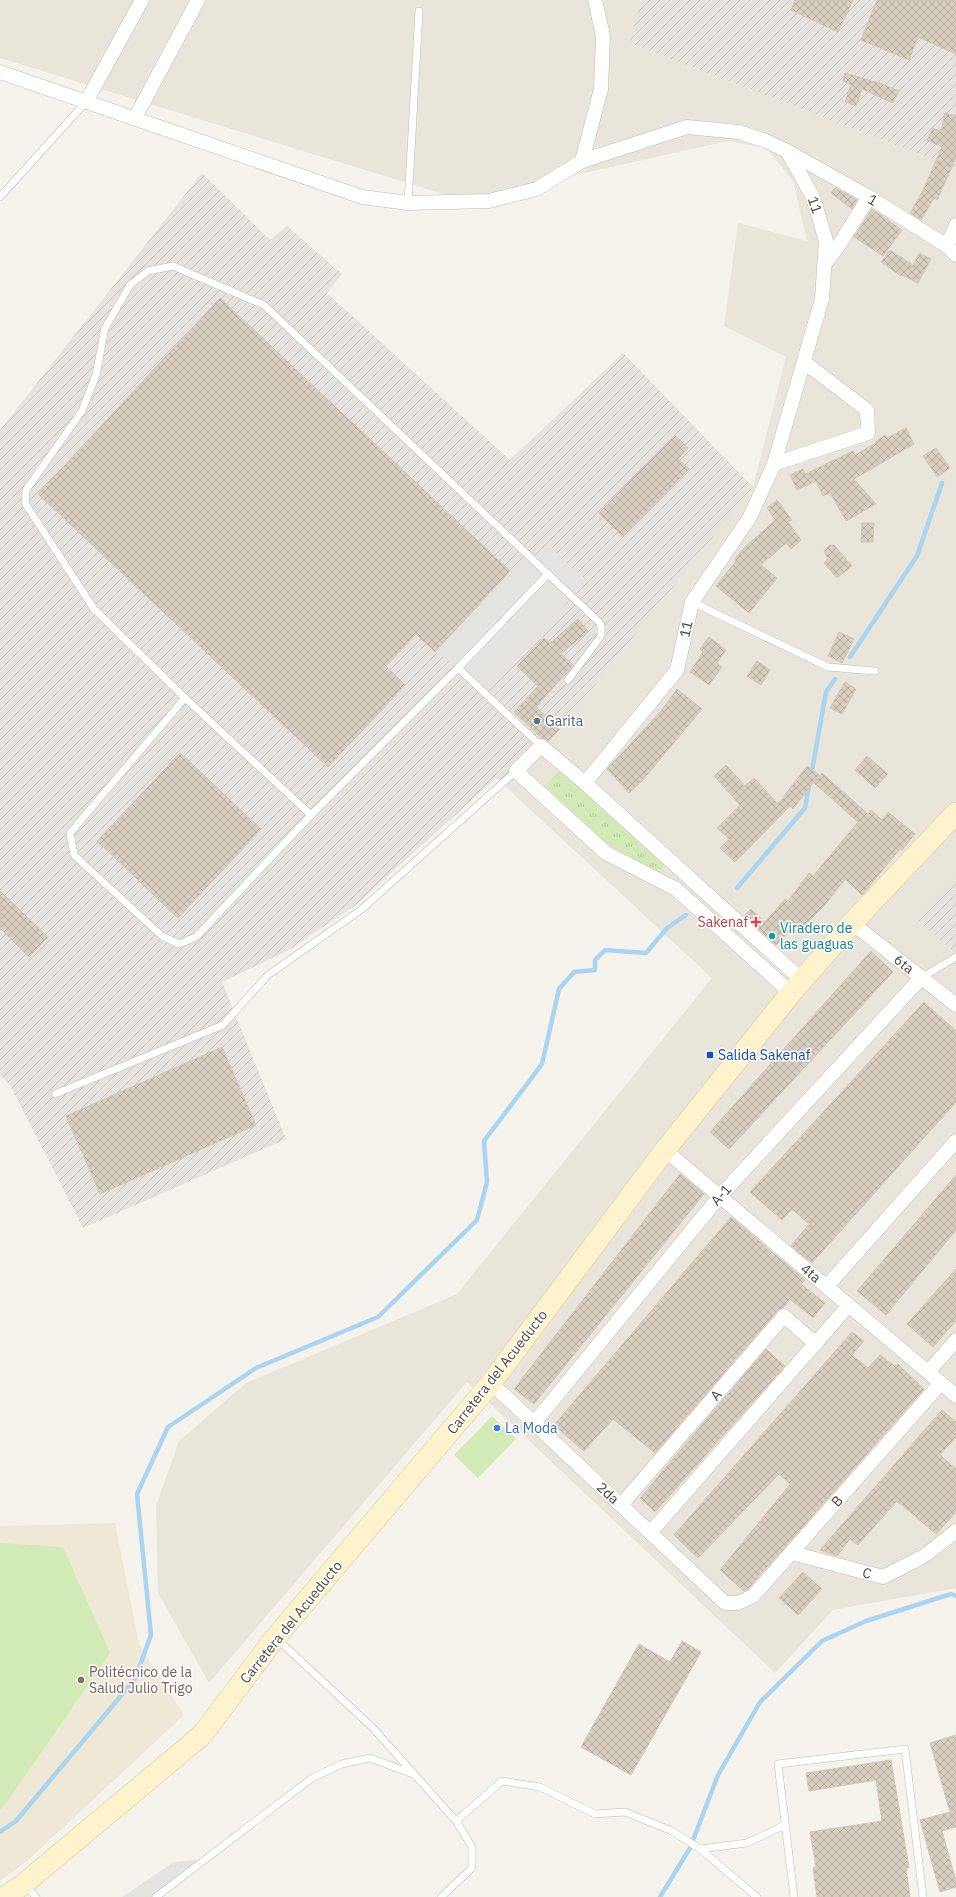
<svg xmlns="http://www.w3.org/2000/svg" width="956" height="1897" font-family="'IBM Plex Sans',sans-serif">
	<defs>
		<pattern id="industrial-furrows" width="10" height="10" patternUnits="userSpaceOnUse"><rect width="10" height="10" fill="#e6e2dd"/><path d="M-1 1l2-2M0 10L10 0M9 11l2-2" fill="none" stroke="#c7c3be"/></pattern>
		<pattern id="grass-tufts" width="24" height="20" patternUnits="userSpaceOnUse"><rect width="24" height="20" fill="#d2eab5"/><path d="M3 7l-1-3M5 7V3M7 7l1-3M15 17l-1-3M17 17v-4M19 17l1-3" fill="none" stroke="#b6ca9c"/></pattern>
		<pattern id="building-cross-hatch" width="8" height="8" patternUnits="userSpaceOnUse"><rect width="8" height="8" fill="#d8cfc1"/><path d="M0 0l8 8M0 8l8-8" fill="none" stroke="#b1aa9e"/></pattern>
	</defs>
	<rect width="100%" height="100%" fill="#f6f3ec"/>
	<!-- residential -->
	<polygon fill="#eae5da" points="0,0 641,0 629,43 956,168 956,1588 833,1610 775,1673 467,1382 209,1683 158,1593 156,1506 179,1441 246,1383 457,1294 712,978 507,788 560,729 753,487 786,357 724,326 738,223 807,241 793,181 766,148 728,141 463,200 0,58"/>
	<!-- industrial -->
	<g fill="url(#industrial-furrows)">
		<polygon points="641,0 956,0 956,168 629,43"/>
		<polygon points="202,173 270,240 287,226 342,274 327,293 510,460 623,353 753,487 560,729 507,788 496,778 356,905 289,950 222,982 286,1139 83,1228 10,1085 0,1075 0,430"/>
		<polygon points="956,878 956,954 917,920"/>
	</g>
	<!-- education -->
	<polygon fill="#efe8d6" points="115,1523 139,1644 184,1715 27,1861 0,1881 0,1526"/>
	<!-- grass -->
	<polygon fill="url(#grass-tufts)" points="560,769 664,865 662,869 654,870 609,845 545,786"/>
	<!-- green -->
	<g fill="#d2eab5">
		<polygon points="492,1416 516,1439 478,1478 454,1455"/>
		<polygon points="0,1543 63,1547 110,1653 2,1809 0,1810"/>
	</g>
	<!-- parking -->
	<g fill="#e5e3e0">
		<polygon points="551,548 587,581 489,689 435,652 510,571"/>
		<polygon points="206,1859 156,1897 122,1897 174,1862"/>
	</g>
	<g fill="none" stroke-linecap="round" stroke-linejoin="round">
		<!-- stream -->
		<g stroke="#a9d4f2" stroke-width="4.5">
			<polyline points="850,657 917,556 942,483"/>
			<polyline points="811,776 826,692 835,679"/>
			<polyline points="737,888 805,808 809,785"/>
			<polyline points="0,1832 16,1821 135,1679 151,1635 137,1494 168,1427 256,1368 378,1317 477,1220 487,1182 484,1141 542,1064 559,989 574,972 595,970 595,960 605,950 646,953 667,928 686,915"/>
			<polyline points="660,1897 690,1848 718,1775 760,1702 822,1641 866,1621 951,1594 956,1596"/>
		</g>
	</g>
	<!-- building -->
	<g fill="url(#building-cross-hatch)" stroke="#d3c7b4">
		<polygon points="795,0 853,0 838,32 791,10"/>
		<polygon points="877,0 956,0 956,54 918,37 909,60 861,40"/>
		<polygon points="845,73 882,84 899,91 893,103 862,89 856,106 845,102 851,84 843,81"/>
		<polygon points="945,113 956,116 956,158 937,200 934,198 921,220 910,213 923,190 942,147 927,140 933,128 941,132"/>
		<polygon points="835,188 857,200 852,209 831,193"/>
		<polygon points="872,209 902,230 883,256 854,237"/>
		<polygon points="890,250 913,265 919,253 931,259 918,283 902,275 901,276 881,262"/>
		<polygon points="220,298 510,571 435,652 416,634 386,666 405,685 328,767 38,494"/>
		<polygon points="906,428 914,444 854,479 876,504 846,521 830,493 823,496 816,481 797,490 790,475 803,469 805,474 853,451 855,455 876,443 875,442 885,435 887,438"/>
		<polygon points="675,435 688,448 678,459 689,469 623,537 599,513"/>
		<polygon points="936,448 950,468 937,477 923,456"/>
		<polygon points="777,500 792,520 788,522 801,540 791,549 786,543 761,565 777,578 749,613 716,586 736,561 735,559 744,548 775,520 767,508"/>
		<polygon points="862,523 874,523 873,542 861,542"/>
		<polygon points="830,545 834,545 852,566 837,578 824,563 828,560 824,550"/>
		<polygon points="578,619 588,631 561,654 573,665 536,707 560,729 548,741 542,738 514,712 538,686 517,666 544,638 550,643"/>
		<polygon points="839,632 854,639 842,663 828,656"/>
		<polygon points="709,637 726,650 717,663 722,667 709,685 690,672 703,652 700,649"/>
		<polygon points="757,661 770,670 761,685 747,676"/>
		<polygon points="845,682 856,689 842,714 830,708"/>
		<polygon points="677,689 702,709 642,781 629,793 607,769 661,711"/>
		<polygon points="180,753 261,829 178,918 97,841"/>
		<polygon points="867,756 888,774 875,788 855,770"/>
		<polygon points="726,765 745,786 754,778 778,804 807,766 819,775 793,809 790,806 735,862 720,848 729,839 717,828 740,805 714,776"/>
		<polygon points="822,773 868,814 871,810 882,820 888,812 915,834 902,850 900,849 862,895 845,879 825,905 797,933 792,928 776,945 744,916 751,909 765,922 785,899 788,901 809,873 813,876 858,822 814,783"/>
		<polygon points="0,891 48,937 29,957 0,928"/>
		<polygon points="871,951 893,972 729,1149 710,1132"/>
		<polygon points="924,1002 956,1031 956,1102 812,1263 791,1246 809,1224 792,1209 782,1220 750,1192"/>
		<polygon points="222,1047 256,1125 100,1194 66,1116"/>
		<polygon points="680,1174 704,1194 534,1404 514,1389"/>
		<polygon points="956,1175 956,1230 886,1315 857,1291"/>
		<polygon points="731,1217 805,1280 801,1284 825,1303 813,1318 790,1299 783,1308 778,1310 655,1453 613,1419 584,1451 554,1425"/>
		<polygon points="956,1269 956,1321 933,1347 907,1324"/>
		<polygon points="852,1332 864,1341 852,1355 868,1368 880,1355 895,1366 898,1364 924,1389 748,1589 744,1591 720,1570 787,1488 790,1484 779,1474 698,1558 674,1535"/>
		<polygon points="766,1349 785,1366 655,1512 640,1498"/>
		<polygon points="942,1410 956,1422 956,1437 940,1455 956,1469 956,1512 936,1534 897,1501 858,1545 850,1539 837,1556 820,1550"/>
		<polygon points="803,1572 822,1589 798,1615 779,1598"/>
		<polygon points="682,1641 701,1652 631,1775 581,1747 639,1644 670,1662"/>
		<polygon points="956,1735 956,1827 942,1831 956,1881 956,1887 940,1892 920,1820 950,1812 930,1743"/>
		<polygon points="891,1760 909,1868 906,1868 910,1897 817,1897 813,1868 816,1867 810,1832 882,1821 876,1780 809,1791 806,1773"/>
	</g>
	<g fill="none" stroke-linecap="round" stroke-linejoin="round">
		<defs>
			<g id="lane">
				<polyline points="0,197 86,102"/>
				<polyline points="408,203 419,11"/>
				<polyline points="548,574 601,624 601,636 568,680"/>
				<polyline points="692,602 828,667 875,671"/>
				<polyline points="458,668 548,574 264,305 173,266 148,271 130,285 105,328 96,375 82,411 26,490 25,503 94,609 185,698 70,833 74,855 162,936 179,944 196,937 311,815 458,668 541,746"/>
				<polyline points="185,698 311,815"/>
				<polyline points="921,978 956,957"/>
				<polyline points="55,1094 223,1025 268,975 362,909 516,771"/>
				<polyline points="277,1639 372,1727 456,1821 472,1847 472,1868 441,1897"/>
				<polyline points="456,1821 502,1781 540,1787 595,1814 625,1812 672,1831 700,1849"/>
				<polyline points="26,1885 36,1897"/>
				<polyline points="156,1897 312,1778 342,1764 370,1758 413,1774"/>
				<polyline points="757,1897 700,1849 747,1843 785,1825"/>
				<polyline points="794,1897 778,1764 905,1749 923,1897"/>
			</g>
			<g id="street">
				<polyline points="0,72 362,197 408,203 489,201 537,189 582,161 687,127 739,132 766,141 787,151 869,197 947,246 956,255"/>
				<polyline points="86,102 142,0"/>
				<polyline points="135,118 198,0"/>
				<polyline points="582,161 601,89 603,36 595,0"/>
				<polyline points="947,246 956,225"/>
				<polyline points="824,265 839,245 869,197"/>
				<polyline points="774,464 868,433 867,410 804,362"/>
				<polyline points="585,783 677,670 692,602 750,517 774,464 822,299 826,241 813,197 787,151"/>
				<polyline points="852,923 956,1005"/>
				<polyline points="791,993 676,889 606,853 516,771 541,746 585,783 802,980"/>
				<polyline points="665,1150 956,1396"/>
				<polyline points="827,1286 956,1141"/>
				<polyline points="928,1372 956,1340"/>
				<polyline points="491,1383 725,1603 738,1603 753,1596 941,1383"/>
				<polyline points="534,1423 720,1196 921,978"/>
				<polyline points="621,1505 784,1316 816,1344"/>
				<polyline points="650,1533 849,1305"/>
				<polyline points="792,1553 883,1577 924,1556 956,1531"/>
			</g>
			<polyline id="secondary" points="5,1897 25,1883 202,1735 275,1638 491,1383 665,1150 791,993 852,923 956,813"/>
		</defs>
		<!-- lane casing -->
		<use href="#lane" stroke="#c2bbae" stroke-width="8"/>
		<!-- street casing -->
		<use href="#street" stroke="#c2bbae" stroke-width="15"/>
		<!-- secondary casing -->
		<use href="#secondary" stroke="#d6c79b" stroke-width="22"/>
		<!-- lane -->
		<use href="#lane" stroke="#fff" stroke-width="7"/>
		<!-- street -->
		<use href="#street" stroke="#fff" stroke-width="14"/>
		<!-- secondary -->
		<use href="#secondary" stroke="#fff3cd" stroke-width="21"/>
	</g>
	<!-- markers -->
	<circle fill="#5c6f8a" stroke="#fff" stroke-width="1.5" cx="537" cy="721" r="4"/>
	<path fill="#e0444e" stroke="#fff" stroke-width="1.5" d="M754 916h4v4h4v4h-4v4h-4v-4h-4v-4h4z"/>
	<circle fill="#0f9aa8" stroke="#fff" stroke-width="1.5" cx="772" cy="936" r="4"/>
	<rect fill="#1a4fb4" stroke="#fff" stroke-width="1.5" x="706" y="1051" width="8" height="8" rx="2"/>
	<circle fill="#3f7fe0" stroke="#fff" stroke-width="1.5" cx="497" cy="1428" r="4"/>
	<circle fill="#8d6e63" stroke="#fff" stroke-width="1.5" cx="81" cy="1680" r="4"/>
	<g text-anchor="middle" dominant-baseline="central" stroke-width="3" stroke-linejoin="round" paint-order="stroke">
		<!-- street labels -->
		<g font-size="14" fill="#4b4439" stroke="#fff">
			<text transform="translate(873 200) rotate(31)">1</text>
			<text transform="translate(815 205) rotate(70)">11</text>
			<text transform="translate(686 629) rotate(-77)">11</text>
			<text transform="translate(904 964) rotate(39)">6ta</text>
			<text transform="translate(721 1195) rotate(-49)">A-1</text>
			<text transform="translate(811 1273) rotate(40)">4ta</text>
			<text transform="translate(497 1372) rotate(-52)">Carretera del Acueducto</text>
			<text transform="translate(716 1395) rotate(-49)">A</text>
			<text transform="translate(608 1493) rotate(43)">2da</text>
			<text transform="translate(837 1501) rotate(-49)">B</text>
			<text transform="translate(867 1573) rotate(15)">C</text>
			<text transform="translate(291 1622) rotate(-51)">Carretera del Acueducto</text>
		</g>
		<!-- service labels -->
		<g font-size="14" fill="#4e5e75" stroke="#fff" text-anchor="start">
			<text x="545" y="721">Garita</text>
		</g>
		<!-- health labels -->
		<g font-size="14" fill="#be3a42" stroke="#fff" text-anchor="end">
			<text x="748" y="922">Sakenaf</text>
		</g>
		<!-- culture labels -->
		<g font-size="14" fill="#0d838f" stroke="#fff" text-anchor="start">
			<text x="780" y="928">Viradero de<tspan x="780" dy="16">las guaguas</tspan></text>
		</g>
		<!-- transit labels -->
		<g font-size="14" fill="#164399" stroke="#fff" text-anchor="start">
			<text x="718" y="1055">Salida Sakenaf</text>
		</g>
		<!-- shop labels -->
		<g font-size="14" fill="#366cbe" stroke="#fff" text-anchor="start">
			<text x="505" y="1428">La Moda</text>
		</g>
		<!-- education labels -->
		<g font-size="14" fill="#785e54" stroke="#fff" text-anchor="start">
			<text x="89" y="1672">Politécnico de la<tspan x="89" dy="16">Salud Julio Trigo</tspan></text>
		</g>
	</g>
</svg>
